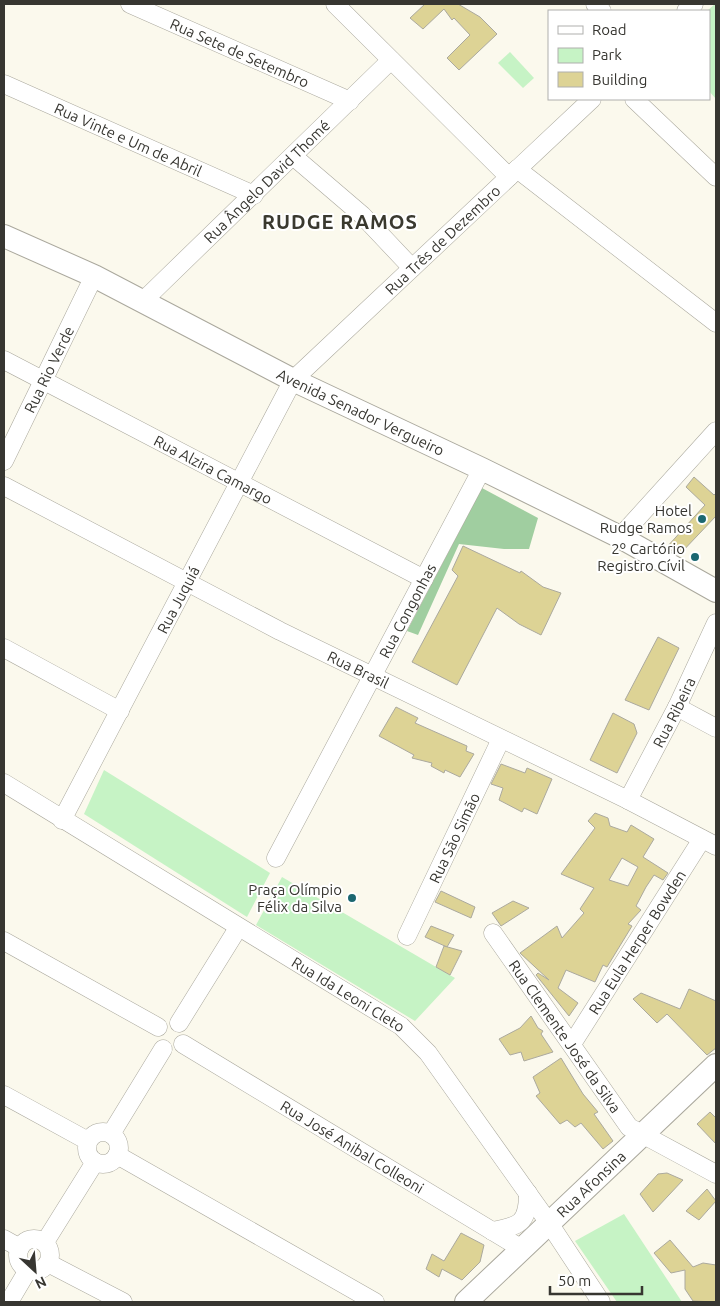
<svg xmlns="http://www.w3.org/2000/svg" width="720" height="1306" font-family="Ubuntu,sans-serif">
	<rect width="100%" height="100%" fill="#fbf9ed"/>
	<!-- green -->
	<g fill="#c6f3c5">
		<polygon points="715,4 716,4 716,99 709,91 709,11 707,11"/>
		<polygon points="510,52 534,78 523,88 498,63"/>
		<polygon points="104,770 270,873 247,917 84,814"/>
		<polygon points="282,877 436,967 455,978 415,1021 256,925"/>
		<polygon points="624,1214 682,1302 617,1302 575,1241"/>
	</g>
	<!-- forest -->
	<polygon fill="#a0cea0" points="482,488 538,518 529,549 504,549 459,544 418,635 407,631"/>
	<!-- building -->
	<g fill="#ddd395" stroke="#aba99e" fill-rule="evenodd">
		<polygon points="425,4 458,4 480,17 497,34 459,70 447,58 470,35 454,18 452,20 444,9 423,29 410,18"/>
		<polygon points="694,477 714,495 716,493 716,516 679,555 666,548 705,505 686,487"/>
		<polygon points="463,546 520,573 521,571 543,587 561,593 541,635 519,624 497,608 457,685 412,662 458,576 452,570"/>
		<polygon points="658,637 679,648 649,710 625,700"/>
		<polygon points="396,707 418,718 415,723 467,746 466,751 474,754 460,777 445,770 444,773 431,766 432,763 412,758 414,755 379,736"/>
		<polygon points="613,713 634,724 637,733 617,773 590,760"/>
		<polygon points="501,764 525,773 527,768 552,779 537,814 524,808 522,812 499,800 503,788 491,784"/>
		<path d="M 595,813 L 608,818 L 610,826 L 627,832 L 631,825 L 654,839 L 643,857 L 668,873 L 663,880 L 654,875 L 646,887 L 636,906 L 641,910 L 628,924 L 632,926 L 607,967 L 603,965 L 595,982 L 566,970 L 558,988 L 578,1003 L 569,1016 L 536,975 L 538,973 L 549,980 L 520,953 L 557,926 L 562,938 L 584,913 L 580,909 L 594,888 L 561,874 L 595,828 L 588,821 ZM 622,858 L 638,867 L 628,886 L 609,880 Z"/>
		<polygon points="441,891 475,907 471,918 435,902"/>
		<polygon points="513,901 529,908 501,926 492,913"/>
		<polygon points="431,926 454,935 447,947 425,937"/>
		<polygon points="444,946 462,951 450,975 436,967"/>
		<polygon points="689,989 716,1001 716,1048 707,1055 667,1014 657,1023 633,999 641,993 680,1009"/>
		<polygon points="531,1016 538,1028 543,1031 541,1034 553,1052 524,1061 521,1052 510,1055 499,1039 520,1028"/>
		<polygon points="561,1058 583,1094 598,1112 594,1114 613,1141 603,1149 581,1123 575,1127 567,1120 560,1124 536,1096 540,1093 533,1077"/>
		<polygon points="710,1112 716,1118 716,1144 697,1124"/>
		<polygon points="667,1173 683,1180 653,1212 640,1194 658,1174"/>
		<polygon points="707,1189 716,1201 699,1220 686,1211"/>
		<polygon points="461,1233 484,1245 480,1262 462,1280 442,1269 439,1277 426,1269 432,1254 444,1261"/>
		<polygon points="670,1240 693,1267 703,1263 716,1265 716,1302 693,1301 685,1289 685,1270 671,1273 654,1253"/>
	</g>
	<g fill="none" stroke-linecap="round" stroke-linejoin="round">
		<defs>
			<g id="minor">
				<path id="s1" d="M 130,4 L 350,101"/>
				<polyline points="335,4 509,177"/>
				<polyline points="595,4 602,11"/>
				<polyline points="686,11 694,4"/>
				<path id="s2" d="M 4,84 L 254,195"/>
				<polyline points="634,99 716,177"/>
				<polyline points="293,156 362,215 412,268"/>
				<polyline points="517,169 716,323"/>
				<path id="s3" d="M 143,301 L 391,60"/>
				<path id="s4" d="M 4,360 L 424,579"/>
				<path id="s5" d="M 4,461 L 94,276"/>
				<path id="s6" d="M 4,486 L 280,631 L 628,800 L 716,846"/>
				<polyline points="620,537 716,431"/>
				<polyline points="4,648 120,711"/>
				<polyline points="677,707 716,728"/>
				<path id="s7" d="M 4,783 L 401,1026 L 428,1053 L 549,1223 L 601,1302"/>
				<path id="s8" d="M 628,800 L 677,707 L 716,623"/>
				<path id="s9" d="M 62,820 L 293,380 L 592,99"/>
				<path id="s10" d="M 276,858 L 482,469"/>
				<path id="s11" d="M 493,933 L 629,1127 L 716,1174"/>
				<path id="s12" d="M 407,936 L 501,739"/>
				<polyline points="4,941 158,1027"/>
				<polyline points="179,1023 238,928"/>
				<path id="s13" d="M 183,1044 L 522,1249"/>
				<path id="s14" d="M 572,1044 L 702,839"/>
				<polyline points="4,1095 88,1141"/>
				<circle cx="103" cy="1148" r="16"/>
				<polyline points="111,1134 163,1049"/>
				<polyline points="117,1155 375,1302"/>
				<path d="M 492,1231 C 519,1226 528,1224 528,1193"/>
				<polyline points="4,1239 20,1248"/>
				<circle cx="34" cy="1255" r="16"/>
				<polyline points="45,1242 95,1162"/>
				<polyline points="48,1263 123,1302"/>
				<polyline points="9,1302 28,1270"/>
			</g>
			<g id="major">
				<path id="s15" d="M 4,236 L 94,276 L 293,380 L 482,469 L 620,537 L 716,591"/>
				<path id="s16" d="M 466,1302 L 716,1065"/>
			</g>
		</defs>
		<!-- minor casing -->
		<use href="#minor" stroke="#aaa89d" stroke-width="19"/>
		<!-- major casing -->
		<use href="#major" stroke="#aaa89d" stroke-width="24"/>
		<!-- minor -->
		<use href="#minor" stroke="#fff" stroke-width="18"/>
		<!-- major -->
		<use href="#major" stroke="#fff" stroke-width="22"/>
	</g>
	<!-- markers -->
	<g fill="#1b6770" stroke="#fff" stroke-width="2">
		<circle cx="702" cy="519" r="5"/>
		<circle cx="695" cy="557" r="5"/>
		<circle cx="352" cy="898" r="5"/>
	</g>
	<g text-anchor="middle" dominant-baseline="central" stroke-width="4" stroke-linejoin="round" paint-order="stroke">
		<!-- street labels -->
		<g font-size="15" fill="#373631" stroke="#fff">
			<text stroke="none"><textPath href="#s1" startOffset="120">Rua Sete de Setembro</textPath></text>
			<text stroke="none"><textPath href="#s2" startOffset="136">Rua Vinte e Um de Abril</textPath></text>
			<text stroke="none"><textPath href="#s3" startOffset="172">Rua Ângelo David Thomé</textPath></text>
			<text stroke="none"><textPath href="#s9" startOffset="702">Rua Três de Dezembro</textPath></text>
			<text stroke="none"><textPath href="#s5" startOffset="102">Rua Rio Verde</textPath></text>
			<text stroke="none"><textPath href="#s15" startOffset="398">Avenida Senador Vergueiro</textPath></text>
			<text stroke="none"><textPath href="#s4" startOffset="236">Rua Alzira Camargo</textPath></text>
			<text stroke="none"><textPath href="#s9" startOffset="249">Rua Juquiá</textPath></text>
			<text stroke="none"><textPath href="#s10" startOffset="280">Rua Congonhas</textPath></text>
			<text stroke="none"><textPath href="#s6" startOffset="399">Rua Brasil</textPath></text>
			<text stroke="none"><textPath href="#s8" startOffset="99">Rua Ribeira</textPath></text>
			<text stroke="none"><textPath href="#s12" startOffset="109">Rua São Simão</textPath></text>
			<text stroke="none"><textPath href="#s14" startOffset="121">Rua Eula Herper Bowden</textPath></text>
			<text stroke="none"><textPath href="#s7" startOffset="404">Rua Ida Leoni Cleto</textPath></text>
			<text stroke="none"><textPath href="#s11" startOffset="126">Rua Clemente José da Silva</textPath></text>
			<text stroke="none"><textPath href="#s13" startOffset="198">Rua José Anibal Colleoni</textPath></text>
			<text stroke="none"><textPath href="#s16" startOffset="172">Rua Afonsina</textPath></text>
		</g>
		<!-- poi labels -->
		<g font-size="15" fill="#373631" stroke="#fff" text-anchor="end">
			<text x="692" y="510">Hotel<tspan x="692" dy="17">Rudge Ramos</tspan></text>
			<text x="685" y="548">2º Cartório<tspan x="685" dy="17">Registro Cívil</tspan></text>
			<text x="342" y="889">Praça Olímpio<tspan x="342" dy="17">Félix da Silva</tspan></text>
		</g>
		<!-- district labels -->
		<g font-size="20" font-weight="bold" letter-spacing="1" fill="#3a392f" stroke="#fff">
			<text x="340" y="221">RUDGE RAMOS</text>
		</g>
	</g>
	<!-- border -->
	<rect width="720" height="1306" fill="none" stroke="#373631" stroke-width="10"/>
	<!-- legend -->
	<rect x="548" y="10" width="162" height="90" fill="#ffffff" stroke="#afafad"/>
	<rect x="558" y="26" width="25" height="8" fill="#ffffff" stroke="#afafad"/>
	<text x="592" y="35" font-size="15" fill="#373631">Road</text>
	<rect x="558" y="48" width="25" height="15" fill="#c6f3c5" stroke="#afafad"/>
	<text x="592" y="60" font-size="15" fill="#373631">Park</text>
	<rect x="558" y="72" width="25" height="15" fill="#ddd395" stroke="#afafad"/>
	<text x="592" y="85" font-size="15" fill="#373631">Building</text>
	<!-- north arrow -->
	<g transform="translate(35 1271) rotate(154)" stroke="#ffffff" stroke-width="4" paint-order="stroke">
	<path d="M0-4L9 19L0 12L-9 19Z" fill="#373631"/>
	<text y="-8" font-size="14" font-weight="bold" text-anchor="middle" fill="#373631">N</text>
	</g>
	<!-- scale -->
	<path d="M550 1286v8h92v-8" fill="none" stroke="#373631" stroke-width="2.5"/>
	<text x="558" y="1286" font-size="15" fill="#373631" stroke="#ffffff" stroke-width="4" paint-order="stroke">50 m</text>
</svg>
